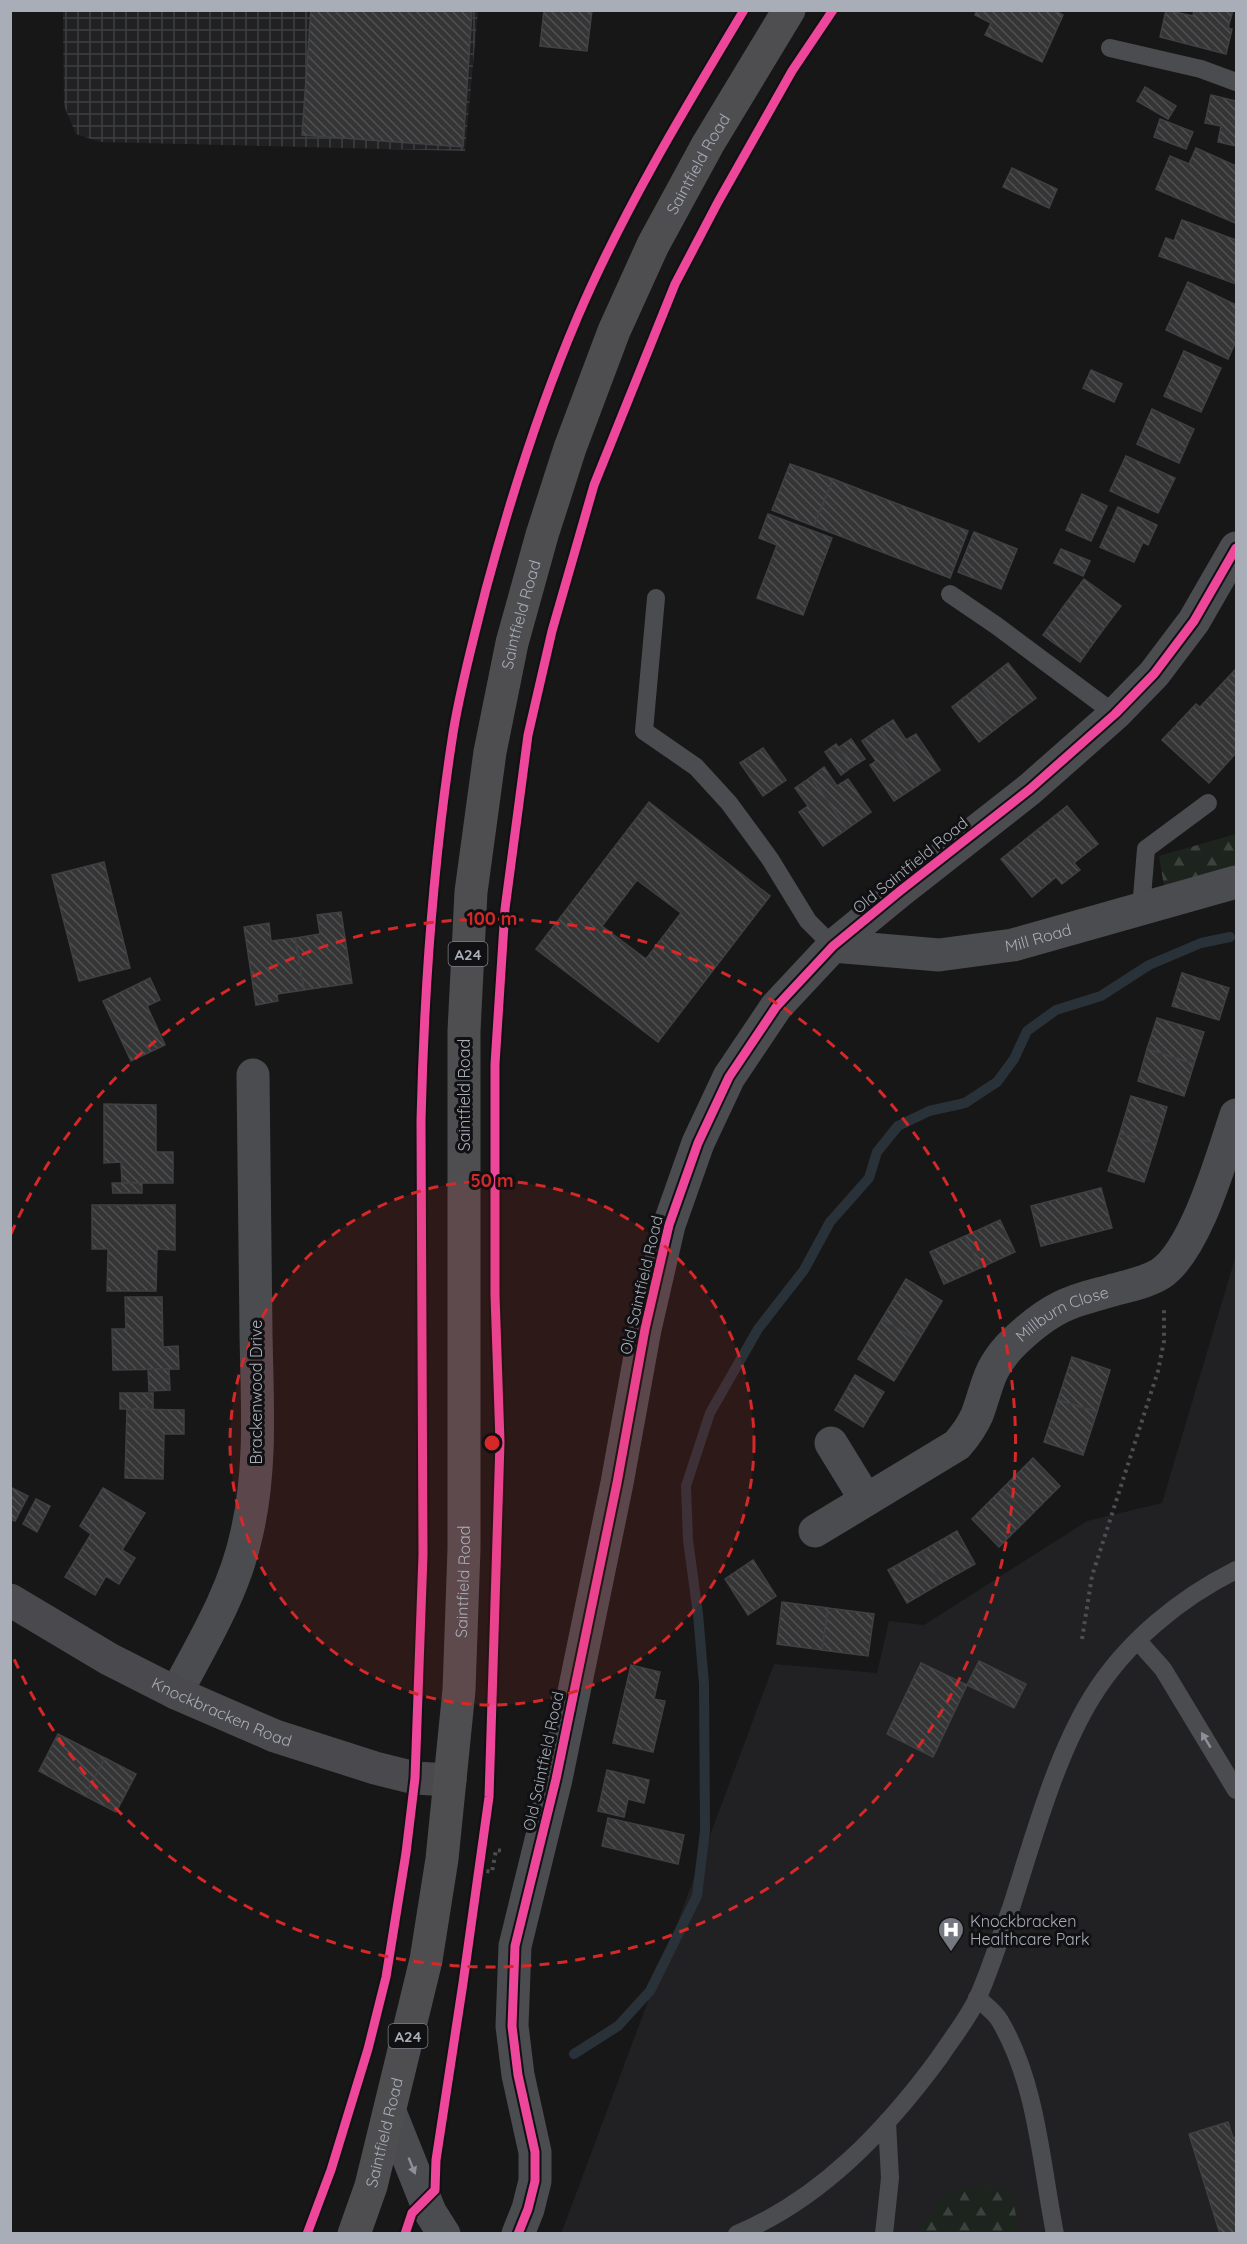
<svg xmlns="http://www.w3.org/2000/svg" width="1247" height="2244" font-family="Quicksand,sans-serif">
	<defs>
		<pattern id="industrial-grid" width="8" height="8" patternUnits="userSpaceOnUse" patternTransform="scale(1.5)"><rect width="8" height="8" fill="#212123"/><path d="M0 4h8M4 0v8" fill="none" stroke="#3e3f41"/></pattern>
		<pattern id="forest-firs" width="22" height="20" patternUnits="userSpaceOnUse" patternTransform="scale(1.5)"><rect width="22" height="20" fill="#1d241e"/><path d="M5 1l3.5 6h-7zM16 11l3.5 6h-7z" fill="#3b413d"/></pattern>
		<pattern id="building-back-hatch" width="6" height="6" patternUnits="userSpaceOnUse" patternTransform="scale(1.5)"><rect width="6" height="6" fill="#353536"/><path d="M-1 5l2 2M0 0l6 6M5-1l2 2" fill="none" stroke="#4f5051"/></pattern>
	</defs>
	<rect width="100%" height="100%" fill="#171717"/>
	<!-- built -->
	<polygon fill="#212123" points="1236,1255 1236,2233 561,2234 774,1664 877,1673 889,1621 924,1625 1087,1521 1162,1503"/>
	<!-- industrial -->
	<polygon fill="url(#industrial-grid)" points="63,11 478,11 465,151 100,142 76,134 64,106"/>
	<!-- forest -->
	<g fill="url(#forest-firs)">
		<polygon points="1236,834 1236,866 1164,886 1159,856"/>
		<polygon points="989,2185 1012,2194 1019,2233 918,2233 919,2229 948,2192"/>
	</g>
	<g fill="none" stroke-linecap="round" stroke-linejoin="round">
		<!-- stream -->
		<polyline stroke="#2a3239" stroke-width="10" points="574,2054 618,2026 650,1991 697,1896 705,1831 704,1684 698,1614 688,1540 686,1486 710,1413 758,1329 804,1270 830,1222 869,1178 877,1152 898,1126 929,1111 965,1103 997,1082 1014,1059 1027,1031 1056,1010 1101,996 1149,965 1201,943 1230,937"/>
	</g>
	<!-- building -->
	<g fill="url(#building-back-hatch)" stroke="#3f4043" stroke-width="1.5" fill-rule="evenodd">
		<polygon points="311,10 472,10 463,147 302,135"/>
		<polygon points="544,10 592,10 587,51 540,46"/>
		<polygon points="977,10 1054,10 1063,15 1042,62 985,35 991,23 975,15"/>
		<polygon points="1166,10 1193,16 1194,10 1233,10 1228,28 1232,29 1226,54 1160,37"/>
		<polygon points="1145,87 1176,106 1168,119 1137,101"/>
		<polygon points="1211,95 1236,101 1236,146 1218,142 1221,126 1205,123"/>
		<polygon points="1160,119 1193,132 1186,149 1154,137"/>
		<polygon points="1196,148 1236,166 1236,219 1235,223 1156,189 1170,156 1189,164"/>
		<polygon points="1012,168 1057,189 1049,208 1003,187"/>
		<polygon points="1182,220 1236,240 1236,284 1159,256 1166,238 1174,241"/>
		<polygon points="1188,282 1236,305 1236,341 1228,359 1166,330"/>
		<polygon points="1184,351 1221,368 1201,412 1164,396"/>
		<polygon points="1091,370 1122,384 1114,402 1083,388"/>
		<polygon points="1152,409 1194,429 1179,463 1137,444"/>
		<polygon points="1126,456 1175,478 1158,513 1110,491"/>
		<polygon points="790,464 833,479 814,526 772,510"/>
		<polygon points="833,479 968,531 950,578 814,526"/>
		<polygon points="1082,494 1107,506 1091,541 1066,530"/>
		<polygon points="1118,507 1157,525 1148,545 1143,542 1134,562 1100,547"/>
		<polygon points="768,514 832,538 803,615 757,598 777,545 759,538"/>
		<polygon points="974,532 1017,549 1001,589 958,572"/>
		<polygon points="1061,549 1090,561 1083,576 1054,563"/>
		<polygon points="1084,579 1121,606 1100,634 1063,607"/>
		<polygon points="1063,607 1100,634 1080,662 1043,635"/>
		<polygon points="1008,663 1036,698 1007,720 980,685"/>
		<polygon points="1236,669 1236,753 1209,783 1162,740 1196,704 1200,707"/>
		<polygon points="980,685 1007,720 979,742 952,707"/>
		<polygon points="893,720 906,740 916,734 940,770 918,785 879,729"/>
		<polygon points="879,729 918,785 894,801 870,765 876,761 862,741"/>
		<polygon points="851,739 865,759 852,767 838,748"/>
		<polygon points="836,744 852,767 841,775 825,752"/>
		<polygon points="763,748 786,780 763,796 740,763"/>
		<polygon points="824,767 837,786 848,779 871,812 847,829 811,777"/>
		<polygon points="811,777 847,829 823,846 799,812 808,806 795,788"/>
		<path d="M 649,802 L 770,896 L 658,1042 L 536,949 ZM 637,880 L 681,913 L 646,959 L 602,926 Z"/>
		<polygon points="1067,806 1098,844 1074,863 1080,870 1062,884 1056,877 1032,897 1001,859"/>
		<polygon points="104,862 130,968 79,981 52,875"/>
		<polygon points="341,912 352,983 304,990 295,938 320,934 317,915"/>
		<polygon points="269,923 271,941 295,938 304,990 277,994 278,1001 256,1005 244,927"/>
		<polygon points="1182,973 1229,988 1219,1020 1172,1006"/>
		<polygon points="150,978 160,1000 147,1006 165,1045 131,1061 103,1001"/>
		<polygon points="1157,1018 1204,1032 1194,1064 1147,1049"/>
		<polygon points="1147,1049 1194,1064 1184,1096 1138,1081"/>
		<polygon points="1131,1096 1167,1107 1156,1144 1120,1133"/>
		<polygon points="104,1104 156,1105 156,1152 173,1152 173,1183 122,1183 121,1162 104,1163"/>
		<polygon points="1120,1133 1156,1144 1144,1182 1108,1171"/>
		<polygon points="112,1183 142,1183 142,1193 113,1193"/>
		<polygon points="1101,1188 1112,1228 1041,1246 1031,1206"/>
		<polygon points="92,1205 175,1205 175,1250 157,1249 156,1291 107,1291 108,1249 92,1249"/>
		<polygon points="1000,1220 1015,1252 980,1268 965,1236"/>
		<polygon points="965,1236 980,1268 944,1284 930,1252"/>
		<polygon points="906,1279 942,1301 918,1341 882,1319"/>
		<polygon points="125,1297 162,1297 163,1347 178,1346 179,1369 113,1370 112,1329 126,1329"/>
		<polygon points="882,1319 918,1341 894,1381 858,1359"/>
		<polygon points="1072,1357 1110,1370 1097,1412 1058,1400"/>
		<polygon points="148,1369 169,1369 170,1390 149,1391"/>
		<polygon points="855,1375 884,1392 863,1427 835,1410"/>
		<rect x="120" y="1393" width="33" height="16"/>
		<polygon points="1058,1400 1097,1412 1083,1455 1044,1442"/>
		<polygon points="127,1409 184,1410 184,1434 164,1434 163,1479 125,1478"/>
		<polygon points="1033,1458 1060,1486 1030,1516 1002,1489"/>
		<polygon points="10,1487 28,1496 15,1521 10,1519"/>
		<polygon points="103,1488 145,1513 122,1550 135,1558 119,1584 106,1576 95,1595 65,1577 91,1534 80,1526"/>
		<polygon points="1002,1489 1030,1516 999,1547 972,1519"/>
		<polygon points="36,1499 50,1506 37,1532 23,1524"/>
		<polygon points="957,1531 975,1564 941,1583 922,1551"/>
		<polygon points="922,1551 941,1583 907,1603 888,1570"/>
		<polygon points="753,1560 776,1596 748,1615 725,1579"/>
		<polygon points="782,1602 828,1608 822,1650 777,1644"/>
		<polygon points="828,1608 874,1614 868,1656 822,1650"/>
		<polygon points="979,1661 1026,1684 1014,1708 967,1685"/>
		<polygon points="921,1663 967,1685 933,1757 887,1734"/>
		<polygon points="631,1665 660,1672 654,1699 665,1701 653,1752 613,1743"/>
		<polygon points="58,1734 105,1758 85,1796 39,1771"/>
		<polygon points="105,1758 136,1774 116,1812 85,1796"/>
		<polygon points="607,1770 649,1780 644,1803 628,1799 624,1817 598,1811"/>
		<polygon points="608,1818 684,1835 678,1864 602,1846"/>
		<polygon points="1228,2122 1233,2138 1236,2137 1236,2234 1220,2234 1189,2134"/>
	</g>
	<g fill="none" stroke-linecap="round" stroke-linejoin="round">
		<!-- path -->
		<g stroke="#4d4e52" stroke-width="4" stroke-dasharray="3 4.5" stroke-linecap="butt">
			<polyline points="1082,1639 1092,1576 1158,1371 1164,1341 1164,1309"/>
			<polyline points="479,1870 492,1872 496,1850 504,1851"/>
		</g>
		<!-- lane -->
		<g stroke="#4b4c50" stroke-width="18">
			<polyline points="1110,48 1201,69 1236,82"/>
			<polyline points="950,594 997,626 1115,714"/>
			<polyline points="656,598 644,731 696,767 729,803 770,859 808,921 833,946"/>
			<polyline points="1141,909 1146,849 1208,803"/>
			<polyline points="1138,1641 1163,1669 1236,1790"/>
			<path d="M 977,1998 C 985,2005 995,2012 1000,2021 C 1037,2084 1041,2163 1055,2234"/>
			<path d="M 737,2234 C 821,2199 886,2130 939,2058 C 952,2038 968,2019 978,1997 C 991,1968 1000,1937 1011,1908 C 1033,1840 1055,1757 1092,1697 C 1126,1642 1180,1598 1236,1570"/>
			<polyline points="884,2234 890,2178 887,2122"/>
		</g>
		<!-- street -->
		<g stroke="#4b4c50" stroke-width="33">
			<path id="s1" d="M 833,946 L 939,955 L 1013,945 L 1236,882"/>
			<polyline points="831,1443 866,1500"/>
			<path id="s2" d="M 815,1531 L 957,1445 C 965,1436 972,1426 977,1415 C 988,1386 987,1371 1010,1346 C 1024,1332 1043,1316 1061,1307 C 1077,1299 1096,1295 1113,1290 C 1128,1286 1147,1282 1160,1274 C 1196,1251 1222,1156 1236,1115"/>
			<path d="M 176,1693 C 204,1641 235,1590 247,1532 C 262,1467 257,1399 256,1333 C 255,1247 254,1161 253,1075"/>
			<polyline points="390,2112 430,2212 444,2234"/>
			<polyline points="518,2234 528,2209 535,2181 535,2152 518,2075 512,2026 515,1946 556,1779 617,1483 645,1329 669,1225 698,1143 729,1077 776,1007 833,946 900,891 1030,789 1115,714 1154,674 1194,621 1236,548"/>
		</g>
		<!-- secondary -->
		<path stroke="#4a4a4e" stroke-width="33" id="s3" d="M 10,1600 L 109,1659 L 176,1693 L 275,1736 L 375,1768 L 415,1778 L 450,1780"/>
		<!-- highway -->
		<path stroke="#4e4e51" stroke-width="33" id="s4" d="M 354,2234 L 371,2186 L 426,1960 L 442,1859 L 459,1690 L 464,1549 L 464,1031 L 471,892 L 490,752 L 512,643 L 542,535 L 570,448 L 614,331 L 653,245 L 708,144 L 789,10"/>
		<defs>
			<g id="cycleway">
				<path d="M 307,2234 L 331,2170 L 368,2049 L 386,1977 L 406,1853 L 415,1778 L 423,1555 L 421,1121 C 424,990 433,862 453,733 C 461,684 474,637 486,589 C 511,496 540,405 578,316 C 624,209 684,110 744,10"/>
				<polyline points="405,2234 412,2213 435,2190 436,2160 463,1983 489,1797 500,1442 495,1295 495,1064 505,909 528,735 552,631 594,485 675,284 718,202 792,71 833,10"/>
				<polyline points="518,2234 528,2209 535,2181 535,2152 518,2075 512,2026 515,1946 556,1779 617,1483 645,1329 669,1225 698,1143 729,1077 776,1007 833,946 900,891 1030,789 1115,714 1154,674 1194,621 1236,548"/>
			</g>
		</defs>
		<!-- cycleway casing -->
		<use href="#cycleway" stroke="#111113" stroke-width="13"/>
		<!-- cycleway -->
		<use href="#cycleway" stroke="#ed469a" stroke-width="9"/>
	</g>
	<!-- one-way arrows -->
	<defs><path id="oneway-solid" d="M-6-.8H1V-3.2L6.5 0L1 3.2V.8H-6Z" transform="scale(1.5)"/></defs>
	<g fill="#8c9099">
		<use href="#oneway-solid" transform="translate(1206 1740) rotate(-121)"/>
		<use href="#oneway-solid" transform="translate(412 2166) rotate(68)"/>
	</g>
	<!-- distance rings -->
	<circle cx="492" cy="1443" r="262" fill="#d62828" fill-opacity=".12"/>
	<g fill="none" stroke="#d62828" stroke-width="3" stroke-dasharray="10 8">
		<circle cx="492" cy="1443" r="262"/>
		<path d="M11 1234A524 524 0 1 1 11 1652"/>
	</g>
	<!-- icons -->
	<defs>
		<symbol id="hospital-pin" viewBox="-11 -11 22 30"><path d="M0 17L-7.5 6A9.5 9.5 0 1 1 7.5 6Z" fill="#757880" stroke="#111113"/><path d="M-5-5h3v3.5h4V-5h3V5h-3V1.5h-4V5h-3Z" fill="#fff"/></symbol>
	</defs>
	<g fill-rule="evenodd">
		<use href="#hospital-pin" x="936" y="1915" width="30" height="40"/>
	</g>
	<g text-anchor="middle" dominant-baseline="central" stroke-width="6" stroke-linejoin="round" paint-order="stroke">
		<!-- shield labels -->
		<g fill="#111113" stroke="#7b7e86" stroke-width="1.5">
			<rect x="448.5" y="942" width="39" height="24" rx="4.5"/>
			<rect x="388.5" y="2024" width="39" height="24" rx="4.5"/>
		</g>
		<g font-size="15" font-weight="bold" fill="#a8adb8">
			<text x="468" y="954">A24</text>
			<text x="408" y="2036">A24</text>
		</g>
		<!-- street labels -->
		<g font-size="16" fill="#a8adb8" stroke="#111113">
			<text stroke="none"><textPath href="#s4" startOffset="2122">Saintfield Road</textPath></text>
			<text stroke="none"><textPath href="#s4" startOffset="1636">Saintfield Road</textPath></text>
			<text transform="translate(910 865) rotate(-39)">Old Saintfield Road</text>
			<text stroke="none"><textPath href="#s1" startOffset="207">Mill Road</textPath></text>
			<text transform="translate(464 1095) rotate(-90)">Saintfield Road</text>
			<text transform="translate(641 1285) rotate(-77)">Old Saintfield Road</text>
			<text stroke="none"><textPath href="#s2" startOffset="342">Millburn Close</textPath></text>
			<text transform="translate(256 1392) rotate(-90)">Brackenwood Drive</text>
			<text stroke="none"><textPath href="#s4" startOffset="664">Saintfield Road</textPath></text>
			<text stroke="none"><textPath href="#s3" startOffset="240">Knockbracken Road</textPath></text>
			<text transform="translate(543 1761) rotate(-78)">Old Saintfield Road</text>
			<text stroke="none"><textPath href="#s4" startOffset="106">Saintfield Road</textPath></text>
		</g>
		<!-- poi labels -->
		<g font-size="16" fill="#a8adb8" stroke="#111113" text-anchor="start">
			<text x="970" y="1921">Knockbracken<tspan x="970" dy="18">Healthcare Park</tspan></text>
		</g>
	</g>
	<circle cx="492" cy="1443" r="9" fill="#d62828" stroke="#111113" stroke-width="3"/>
	<g font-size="18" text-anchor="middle" font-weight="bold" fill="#d62828" stroke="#111113" stroke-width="6" stroke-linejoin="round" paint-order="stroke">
		<text x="492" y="925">100 m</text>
		<text x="492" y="1187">50 m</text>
	</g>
	<!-- border -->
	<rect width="1247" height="2244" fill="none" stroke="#a8adb8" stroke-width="24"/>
</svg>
